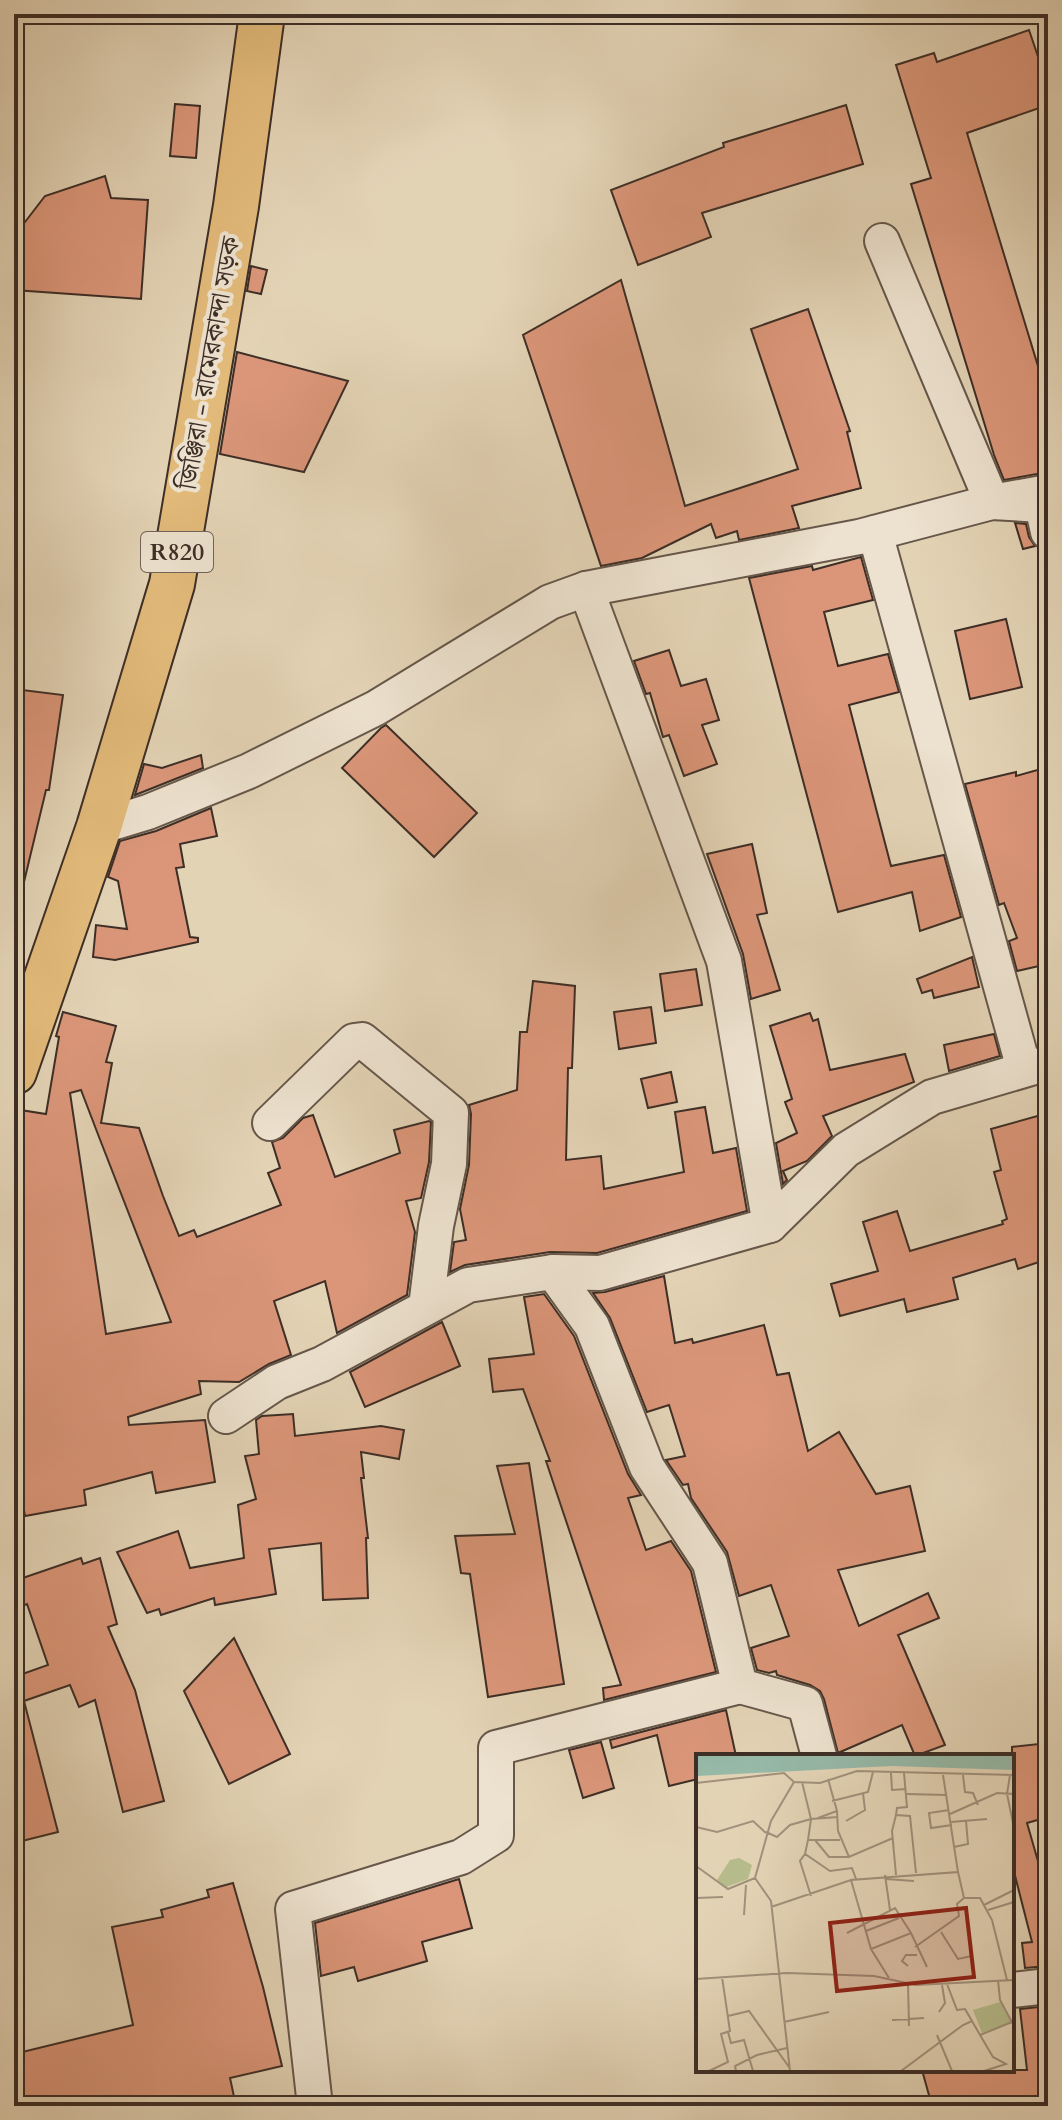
<svg xmlns="http://www.w3.org/2000/svg" width="1062" height="2120" font-family="Cardo,'Noto Serif Bengali',serif">
	<rect width="100%" height="100%" fill="#e3d3b5"/>
	<filter id="stains"><feTurbulence type="fractalNoise" baseFrequency=".0025" numOctaves="4"/><feColorMatrix values="0 0 0 0 .2 0 0 0 0 .09 0 0 0 0 .02 0 0 0 .5 -.17"/></filter>
	<radialGradient id="worn" r=".72"><stop offset=".6" stop-color="#630" stop-opacity="0"/><stop offset="1" stop-color="#630" stop-opacity=".3"/></radialGradient>
	<!-- building -->
	<g fill="#db9679" stroke="#3d2e26" stroke-width="2" fill-rule="evenodd">
		<polygon points="1029,30 1048,86 1048,105 967,133 1048,399 1048,472 1004,480 994,455 911,184 931,178 896,65 934,53 937,62"/>
		<polygon points="175,104 200,106 196,158 170,156"/>
		<polygon points="846,105 863,164 702,213 711,237 638,265 611,190 724,147 723,143"/>
		<polygon points="105,176 111,198 148,200 141,299 14,290 15,235 45,196"/>
		<polygon points="251,266 267,270 261,294 247,291"/>
		<polygon points="621,280 685,506 798,469 751,329 808,309 850,431 847,432 861,488 792,506 799,528 739,540 737,531 716,538 711,524 642,558 601,566 523,335"/>
		<polygon points="237,352 348,381 304,472 220,454"/>
		<polygon points="1015,523 1026,524 1029,537 1035,546 1023,549"/>
		<polygon points="861,557 873,600 824,612 838,666 888,654 899,692 849,705 891,866 944,855 961,917 920,931 912,892 838,912 749,578 812,566 813,570"/>
		<polygon points="1006,619 1022,687 970,699 955,631"/>
		<polygon points="669,650 681,686 706,679 719,720 702,725 717,764 684,776 669,735 663,737 650,693 646,694 634,661"/>
		<polygon points="14,689 63,695 49,790 46,790 24,882 14,881"/>
		<polygon points="386,725 477,813 434,857 342,768 381,728"/>
		<polygon points="201,755 203,768 135,795 144,764 162,768"/>
		<polygon points="1048,767 1048,964 1017,971 1009,941 1017,938 1004,903 999,905 965,784 1016,772 1016,776"/>
		<polygon points="211,808 217,836 180,844 184,867 176,868 190,937 198,938 198,942 115,960 93,957 96,925 127,929 118,881 108,877 120,841 156,831"/>
		<polygon points="752,844 767,913 757,915 780,990 751,999 743,954 707,854"/>
		<polygon points="972,957 979,987 934,998 932,990 922,993 917,979"/>
		<polygon points="696,969 702,1005 665,1011 660,974"/>
		<polygon points="533,981 575,986 572,1068 568,1068 566,1160 601,1156 604,1189 684,1172 675,1112 705,1107 713,1153 736,1148 747,1211 597,1253 550,1252 465,1265 450,1272 454,1242 466,1240 460,1209 469,1165 471,1114 469,1105 517,1090 520,1032 527,1032"/>
		<polygon points="651,1007 656,1043 619,1049 614,1012"/>
		<path d="M 63,1012 L 116,1026 L 106,1062 L 112,1063 L 101,1123 L 139,1128 L 163,1196 L 179,1236 L 194,1230 L 197,1237 L 281,1205 L 268,1173 L 280,1168 L 272,1142 L 283,1138 L 303,1118 L 313,1115 L 335,1177 L 400,1153 L 394,1130 L 429,1121 L 431,1122 L 429,1162 L 421,1198 L 406,1201 L 415,1232 L 407,1295 L 337,1333 L 325,1281 L 274,1301 L 291,1355 L 269,1364 L 239,1382 L 199,1381 L 201,1394 L 128,1417 L 129,1425 L 205,1420 L 215,1482 L 156,1493 L 152,1472 L 84,1490 L 86,1505 L 25,1516 L 18,1476 L 24,1475 L 14,1420 L 14,1109 L 46,1114 L 59,1037 L 56,1036 ZM 81,1090 L 99,1137 L 171,1322 L 106,1334 L 70,1093 Z"/>
		<polygon points="810,1013 813,1021 818,1019 830,1070 905,1054 914,1082 823,1116 832,1136 807,1161 783,1171 787,1180 783,1184 776,1143 797,1133 785,1102 792,1099 770,1026"/>
		<polygon points="994,1034 1000,1056 949,1071 944,1045"/>
		<polygon points="671,1072 677,1102 648,1108 641,1079"/>
		<polygon points="1041,1115 1048,1143 1048,1192 1040,1195 1048,1219 1048,1259 1018,1269 1015,1259 953,1278 958,1299 907,1312 904,1299 840,1316 831,1284 878,1271 863,1222 897,1211 910,1251 1003,1224 1002,1221 1007,1219 994,1172 1001,1170 991,1129"/>
		<polygon points="664,1276 675,1343 692,1339 693,1343 764,1325 777,1375 789,1373 808,1451 839,1432 876,1494 910,1486 925,1551 838,1570 859,1626 928,1593 939,1618 898,1635 945,1745 915,1756 902,1725 838,1753 824,1699 820,1691 810,1685 777,1675 776,1671 769,1673 757,1670 751,1648 789,1636 771,1585 739,1596 727,1552 691,1498 688,1484 683,1485 666,1460 685,1456 669,1405 647,1412 610,1318 593,1293 605,1292"/>
		<polygon points="544,1294 574,1336 628,1474 641,1495 628,1498 646,1550 671,1541 691,1571 716,1672 604,1700 603,1688 621,1685 546,1461 550,1461 523,1389 493,1392 489,1359 534,1354 524,1297"/>
		<polygon points="442,1322 460,1366 365,1407 350,1372"/>
		<polygon points="293,1414 295,1436 381,1426 404,1430 399,1459 361,1452 364,1478 361,1478 368,1538 366,1538 368,1598 323,1600 321,1543 269,1549 276,1594 215,1605 214,1598 161,1615 159,1609 147,1613 117,1552 178,1531 190,1568 244,1558 238,1505 256,1499 245,1456 259,1454 256,1420 262,1416"/>
		<polygon points="529,1463 564,1684 488,1697 470,1574 461,1573 455,1536 515,1534 497,1466"/>
		<polygon points="81,1558 83,1564 100,1558 117,1624 108,1627 135,1690 164,1801 123,1812 95,1700 79,1707 70,1685 24,1701 58,1832 14,1843 14,1677 48,1665 27,1604 14,1609 14,1581"/>
		<polygon points="234,1638 290,1754 229,1784 184,1691"/>
		<polygon points="726,1710 736,1756 698,1756 698,1779 669,1786 657,1735 612,1748 610,1740"/>
		<polygon points="601,1742 614,1788 583,1798 569,1750"/>
		<polygon points="1048,1743 1048,1817 1027,1823 1048,1896 1048,1966 1025,1968 1022,1943 1032,1942 1012,1864 1012,1747"/>
		<polygon points="459,1879 472,1928 422,1942 427,1961 358,1981 354,1967 321,1976 315,1923"/>
		<polygon points="233,1883 263,1987 282,2066 230,2078 236,2106 14,2106 14,2054 133,2025 112,1927 163,1917 161,1910 209,1897 207,1890"/>
		<polygon points="1048,2006 1048,2106 932,2106 922,2070 1027,2070 1020,2009"/>
	</g>
	<g fill="none" stroke-linecap="round" stroke-linejoin="round">
		<defs>
			<g id="street">
				<polyline points="882,241 992,502 1042,505 1048,532"/>
				<polyline points="875,533 1024,1069"/>
				<polyline points="99,827 148,812 249,771 376,708 550,602 586,589 859,537 992,502 1048,492"/>
				<polyline points="270,1123 354,1041 362,1040 451,1113 449,1164 436,1226 426,1307"/>
				<polyline points="770,1225 846,1150 932,1097 1048,1063"/>
				<polyline points="553,1272 592,1326 647,1467 710,1563 740,1686 805,1704 819,1756"/>
				<polyline points="226,1416 277,1382 322,1364 468,1285 553,1272 600,1273 770,1225 724,961 586,589"/>
				<polyline points="1012,1990 1048,1986"/>
				<polyline points="315,2106 293,1909 461,1857 496,1835 496,1748 740,1686"/>
			</g>
			<polyline id="primary" points="14,1072 99,827 172,584 236,206 262,14"/>
		</defs>
		<!-- street casing -->
		<use href="#street" stroke="#66574a" stroke-width="38"/>
		<!-- primary casing -->
		<use href="#primary" stroke="#3d2e26" stroke-width="48"/>
		<!-- street -->
		<use href="#street" stroke="#ede2cf" stroke-width="34"/>
		<!-- primary -->
		<use href="#primary" stroke="#e2ba7a" stroke-width="44"/>
	</g>
	<g text-anchor="middle" dominant-baseline="central" stroke-width="8" stroke-linejoin="round" paint-order="stroke">
		<!-- shield labels -->
		<rect fill="#ede2cf" stroke="#726459" stroke-width="2" x="141" y="532" width="72" height="40" rx="6"/>
		<g font-size="24" font-weight="bold" fill="#3d2e26">
			<text x="177" y="552">R820</text>
		</g>
		<!-- street labels -->
		<g font-size="26" fill="#3d2e26" stroke="#ede2cf">
			<text transform="translate(209 363) rotate(-80)">জিঞ্জিরা - রামেরকান্দা সড়ক</text>
		</g>
	</g>
	<!-- overview -->
	<g transform="translate(696 1754)">
		<rect width="318" height="318" fill="#e3d3b5"/>
		<path d="M 43,104 L 56,111 L 52,125 L 30,133 L 21,126 L 34,106 ZM 304,248 L 315,268 L 286,279 L 277,256 Z" fill="#b6bb8b"/>
		<path d="M 0,1 L 318,1 L 318,16 L 195,12 L 1,22 Z" fill="#96b9a8"/>
		<path fill="none" stroke="#a1917c" stroke-width="2" d="M 195,19 L 196,36 L 210,35M 208,19 L 211,53 L 201,54 L 200,61 L 214,62 L 220,119M 267,21 L 269,38 L 277,39 L 282,51M 314,21 L 311,40 L 318,74M 0,29 L 88,19 L 98,28M 211,40 L 250,41M 136,47 L 172,38 L 177,18M 253,56 L 233,59 L 235,74 L 256,71M 141,57 L 142,77 L 153,103 L 197,84M 254,60 L 301,39 L 318,40M 200,61 L 196,77 L 200,121M 122,64 L 141,57 L 132,25M 150,67 L 169,56 L 167,39M 255,68 L 291,65M 0,73 L 21,78 L 57,67 L 70,79M 70,78 L 81,83 L 94,71 L 115,65 L 106,28M 112,86 L 115,65 L 142,63M 119,86 L 133,103 L 153,103M 258,93 L 272,90 L 270,67M 109,100 L 112,86 L 144,86M 0,112 L 32,135 L 59,124 L 75,67 L 98,28 L 124,29 L 161,17 L 318,21M 262,118 L 268,144 L 284,144 L 296,166 L 311,226M 189,121 L 194,156M 59,124 L 75,147 L 94,317M 190,125 L 218,127M 115,142 L 104,107 L 109,100 L 134,117 L 156,114 L 160,125M 0,144 L 27,143M 288,151 L 318,136M 75,153 L 155,126M 292,156 L 318,148M 48,161 L 50,131M 170,177 L 203,164M 245,178 L 262,205 L 276,202M 151,179 L 199,154 L 215,179M 219,193 L 263,162 L 261,150 L 268,144M 175,195 L 215,179 L 231,213M 212,212 L 206,207 L 210,201 L 221,201M 193,224 L 175,195 L 155,126 L 262,118 L 247,21M 0,225 L 91,219 L 178,222 L 220,231 L 318,226M 302,226 L 304,246 L 318,272M 212,229 L 213,272M 251,230 L 261,256 L 269,255 L 276,267M 243,258 L 249,249 L 246,231M 32,262 L 53,257 L 93,313M 196,266 L 228,264M 88,268 L 133,258M 32,278 L 35,289 L 48,286 L 57,317M 241,281 L 256,317M 284,281 L 297,303 L 310,310 L 288,317M 13,317 L 32,308 L 25,280 L 34,277 L 26,223M 40,317 L 39,312 L 61,301 L 91,294M 205,317 L 267,271 L 276,267 L 284,281 L 316,268"/>
		<path fill="#8f2418" fill-opacity="0.15" stroke="#8f2418" stroke-width="4" d="M 270,154 L 278,223 L 141,237 L 134,169 Z"/>
		<rect width="318" height="318" fill="none" stroke="#3d2e26" stroke-width="4"/>
	</g>
	<!-- margin -->
	<rect width="1062" height="2120" fill="none" stroke="#e3d3b5" stroke-width="48"/>
	<rect x="16" y="16" width="1030" height="2088" fill="none" stroke="#3d2e26" stroke-width="4"/>
	<rect x="24" y="24" width="1014" height="2072" fill="none" stroke="#3d2e26" stroke-width="2"/>
	<rect width="100%" height="100%" filter="url(#stains)"/>
	<rect width="100%" height="100%" fill="url(#worn)"/>
</svg>
